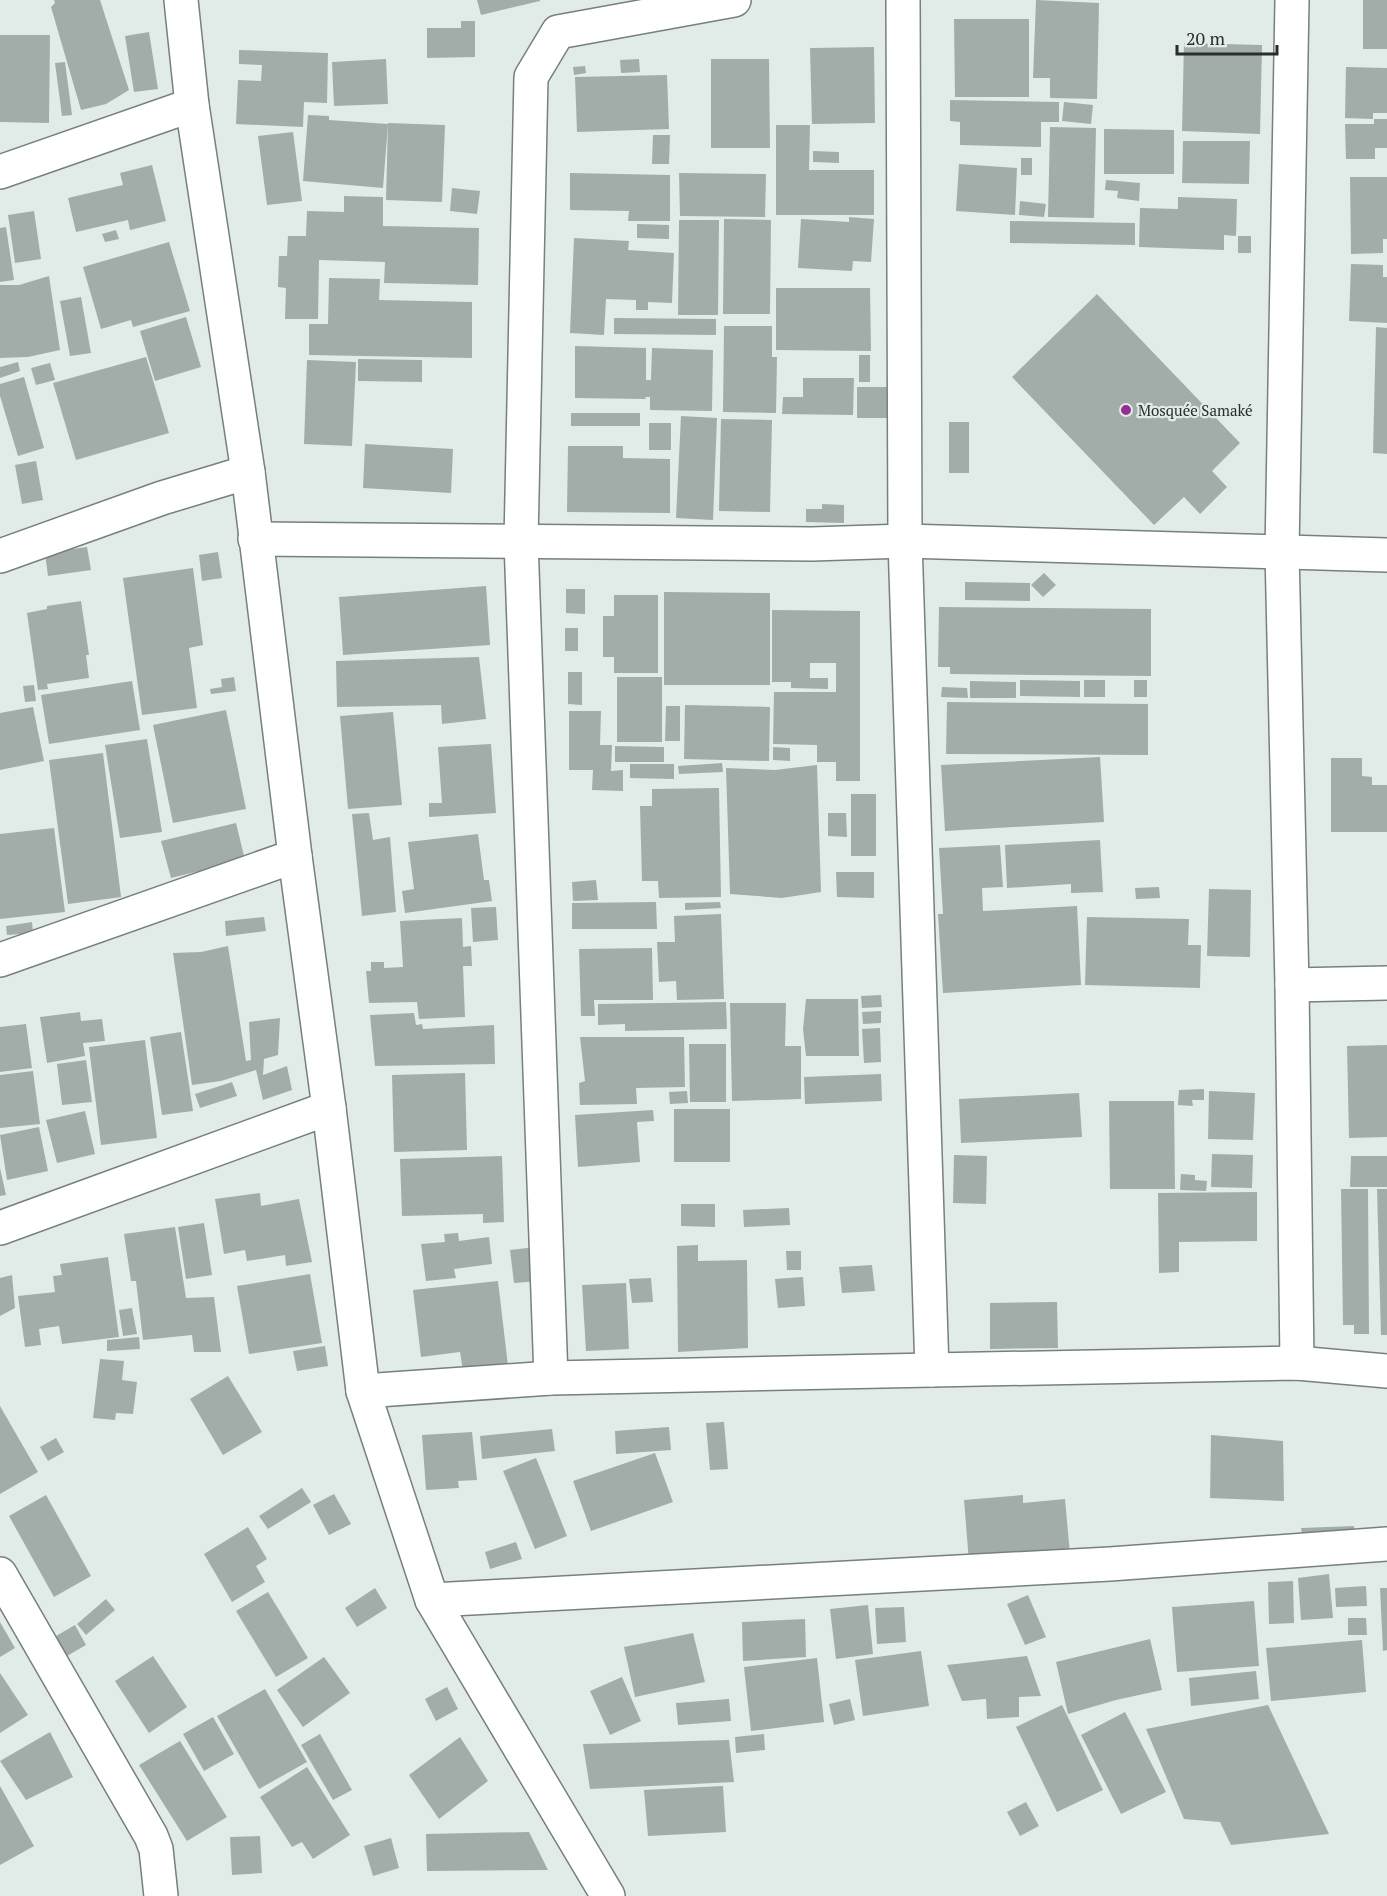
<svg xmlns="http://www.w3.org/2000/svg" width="1387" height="1896" font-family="'PT Serif',serif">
	<rect width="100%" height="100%" fill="#e1ece9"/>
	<!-- building -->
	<g fill="#a2adaa">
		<polygon points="54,0 100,0 129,90 106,104 81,110 51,7 55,3"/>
		<polygon points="477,0 540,0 540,1 481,15"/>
		<polygon points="1036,0 1099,3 1097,99 1050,98 1050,78 1033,78"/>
		<rect x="1363" y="0" width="24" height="49"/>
		<polygon points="954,19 1029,19 1029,97 955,97"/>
		<polygon points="461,21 475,21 475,57 427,58 427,28 461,28"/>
		<polygon points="149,32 158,89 134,92 125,36"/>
		<polygon points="0,35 50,35 49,123 0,122"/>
		<polygon points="1184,43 1262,45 1260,134 1182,131"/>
		<polygon points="874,47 875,123 812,124 810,48"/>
		<polygon points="239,50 328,53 327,103 304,102 303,127 236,124 238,80 261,81 262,65 239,64"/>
		<polygon points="386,59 388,104 334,106 332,62"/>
		<polygon points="639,59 640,72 621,73 620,60"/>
		<polygon points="711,59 769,59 770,148 711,148"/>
		<polygon points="65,62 72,115 62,116 55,63"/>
		<polygon points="585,66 586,73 574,75 573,67"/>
		<polygon points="1346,67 1387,68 1387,113 1373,113 1373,119 1345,118"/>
		<polygon points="667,75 669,129 577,132 575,77"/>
		<polygon points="950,100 1059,102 1059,122 1041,122 1041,147 960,145 960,122 950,121"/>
		<polygon points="1064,102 1093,105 1091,124 1062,121"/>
		<polygon points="308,115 329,116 329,120 388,124 383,188 303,181"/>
		<polygon points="1374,119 1387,119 1387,148 1375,148 1375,159 1346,159 1345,124 1374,124"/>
		<polygon points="388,123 445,125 442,202 386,200"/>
		<polygon points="776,125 810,125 809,170 874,170 874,215 776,215"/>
		<polygon points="1050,127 1096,128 1094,218 1048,217"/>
		<polygon points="1104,129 1174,130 1174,174 1104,174"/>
		<polygon points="293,132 302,201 267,205 258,136"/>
		<polygon points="653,135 670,135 669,164 652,164"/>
		<polygon points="1183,141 1250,141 1249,184 1182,183"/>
		<polygon points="813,151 839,152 839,163 813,162"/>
		<rect x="1021" y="158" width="11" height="17"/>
		<polygon points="959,164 1017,168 1015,215 956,211"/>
		<polygon points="152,165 166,221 130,230 128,220 76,232 68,198 123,185 120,173"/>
		<polygon points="570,173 670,175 670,221 628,221 629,211 570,210"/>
		<polygon points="679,173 766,174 765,217 680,216"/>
		<polygon points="1350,177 1387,177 1387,239 1383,239 1383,253 1351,254"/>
		<polygon points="1106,180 1140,183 1139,201 1117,198 1118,191 1105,190"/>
		<polygon points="452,188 480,191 477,214 450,211"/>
		<polygon points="344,196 383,197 383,226 479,228 478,285 384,283 385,262 319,260 318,319 285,319 286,288 278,287 279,256 287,256 288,236 306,236 307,211 344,212"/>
		<polygon points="1178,197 1237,199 1236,236 1224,235 1224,250 1139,247 1140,208 1178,209"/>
		<polygon points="1020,201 1046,204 1044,217 1019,215"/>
		<polygon points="34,211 41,259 15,263 8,215"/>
		<polygon points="849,217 874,219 871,262 853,261 852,271 798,268 801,219 849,222"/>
		<polygon points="724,219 771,220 770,314 723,314"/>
		<polygon points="679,220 719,220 718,315 678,315"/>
		<polygon points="1010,221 1135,223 1135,245 1010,243"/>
		<polygon points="637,224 669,225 669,239 637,238"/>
		<polygon points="6,227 14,280 0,282 0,228"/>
		<polygon points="116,230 119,239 105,242 102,234"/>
		<rect x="1238" y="236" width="13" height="17"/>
		<polygon points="574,238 629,241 628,250 674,253 672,303 648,302 648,310 636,310 636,300 606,299 604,335 570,333"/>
		<polygon points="169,242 190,311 133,327 131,320 101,329 83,267"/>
		<polygon points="1351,264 1383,265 1383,277 1387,277 1387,323 1349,321"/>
		<polygon points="49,276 60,350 28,357 0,358 0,285 19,285"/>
		<polygon points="329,278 380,279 379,300 472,302 472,358 309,355 309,324 328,324"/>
		<polygon points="776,288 870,288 871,351 776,350"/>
		<polygon points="1097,294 1240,443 1212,471 1227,487 1200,514 1184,497 1154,525 1012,377"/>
		<polygon points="81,297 91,353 70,356 60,301"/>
		<polygon points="186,317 201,367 155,381 140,331"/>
		<polygon points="614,318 716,319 716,335 614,334"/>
		<polygon points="724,326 772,326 772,357 777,357 776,413 723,412"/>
		<polygon points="1376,327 1387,328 1387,454 1373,453"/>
		<polygon points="575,346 646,348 646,380 651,380 652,348 713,350 712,411 650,410 650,397 645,397 646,399 575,398"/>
		<rect x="859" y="355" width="11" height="27"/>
		<polygon points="146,357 169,433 76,460 53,383"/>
		<polygon points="358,359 422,360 422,382 358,381"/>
		<polygon points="307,360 356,362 352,446 304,444"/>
		<polygon points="18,362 20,371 0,378 0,367"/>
		<polygon points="50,363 55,380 36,385 31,368"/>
		<polygon points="24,377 44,448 18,456 0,396 0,384"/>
		<polygon points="803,378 854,378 853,415 782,414 783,397 803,397"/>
		<rect x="857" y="387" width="42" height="31"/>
		<rect x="571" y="413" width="69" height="13"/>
		<polygon points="681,416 717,418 713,520 676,518"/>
		<polygon points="721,419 772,420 770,512 719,511"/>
		<rect x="949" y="422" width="20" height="51"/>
		<rect x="649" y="423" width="22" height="27"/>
		<polygon points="365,444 453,449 451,493 363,488"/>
		<polygon points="568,446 623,446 623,458 670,459 670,513 567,512"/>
		<polygon points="36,461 43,500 22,504 15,465"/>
		<polygon points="822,504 844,505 844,523 806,522 806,509 822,509"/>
		<polygon points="87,547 91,570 48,576 45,553"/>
		<polygon points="218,552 222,578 202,581 199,555"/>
		<polygon points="193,568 203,645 189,648 197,708 142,715 123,578"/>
		<polygon points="1044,573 1056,585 1043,597 1031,585"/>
		<polygon points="965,582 1030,583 1030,601 965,600"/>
		<polygon points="486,586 490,645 343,655 339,597"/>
		<polygon points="566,589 585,589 585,614 566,613"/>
		<polygon points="664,592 770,593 770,685 664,685"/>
		<polygon points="614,595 658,595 658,673 614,673 614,657 603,657 603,616 614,616"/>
		<polygon points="81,601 89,655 86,655 89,678 47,684 48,689 38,690 27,613 47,609 47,606"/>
		<polygon points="939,607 1151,609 1151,676 950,674 950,667 938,667"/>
		<polygon points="772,610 860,611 860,781 836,781 836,762 817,762 817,745 773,744 774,692 836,692 836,663 810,663 810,678 828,678 828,689 791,688 791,682 772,682"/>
		<rect x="565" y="628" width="13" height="23"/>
		<polygon points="479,657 486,719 442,724 441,705 337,707 336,661"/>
		<polygon points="568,672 582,672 582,705 568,704"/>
		<polygon points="234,677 236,691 211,694 210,689 222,687 221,679"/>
		<rect x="617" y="677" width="45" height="65"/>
		<polygon points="1020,680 1080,681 1080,697 1020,696"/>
		<rect x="1084" y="680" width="21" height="17"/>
		<rect x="1134" y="680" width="13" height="17"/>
		<polygon points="132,681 140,730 49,744 41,695"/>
		<polygon points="970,681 1016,682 1016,698 970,698"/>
		<polygon points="34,685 36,701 25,702 23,686"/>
		<polygon points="942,687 967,688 968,698 941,697"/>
		<polygon points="947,702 1148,704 1148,755 946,754"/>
		<polygon points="685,705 770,707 769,761 684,759"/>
		<polygon points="666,706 680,706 680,741 665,741"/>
		<polygon points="33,707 44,761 0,770 0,713"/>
		<polygon points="226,710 246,809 173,823 153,725"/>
		<polygon points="569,711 601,711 600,745 612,745 611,771 623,770 623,791 592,790 593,770 569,770"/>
		<polygon points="393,712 402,805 348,809 340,716"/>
		<polygon points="147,739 162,832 120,838 105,745"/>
		<polygon points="491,744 496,813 429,817 429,803 442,803 438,747"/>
		<polygon points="615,746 664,747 664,762 615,762"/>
		<polygon points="773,747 790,748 790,761 773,760"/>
		<polygon points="103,753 121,897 68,904 49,760"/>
		<polygon points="1100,757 1104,822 945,831 941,765"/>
		<polygon points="1331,758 1362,758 1362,776 1372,777 1372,785 1387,785 1387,832 1331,832"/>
		<polygon points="722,763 723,772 679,774 678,766"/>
		<polygon points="630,764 674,764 674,779 630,778"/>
		<polygon points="817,765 821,892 782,898 730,894 726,768 775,770"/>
		<polygon points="719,788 721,897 659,898 658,881 642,881 640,806 652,806 652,789"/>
		<rect x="851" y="794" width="25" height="62"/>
		<polygon points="369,813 373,840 390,837 396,912 362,916 352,814"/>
		<polygon points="828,813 846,813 847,837 828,836"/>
		<polygon points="236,823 245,860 171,878 161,841"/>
		<polygon points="54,828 65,912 0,919 0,834"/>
		<polygon points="478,834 484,880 489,880 492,901 405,913 402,891 414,889 408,842"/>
		<polygon points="1100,840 1103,892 1071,893 1071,884 1007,888 1005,845"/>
		<polygon points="1000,845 1003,887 982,888 983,911 1077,906 1081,985 943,993 938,914 943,914 939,848"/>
		<polygon points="836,872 874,872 874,898 837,897"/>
		<polygon points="596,880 598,900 573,901 572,882"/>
		<polygon points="1159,887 1160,898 1136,899 1135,888"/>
		<polygon points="1209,889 1251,890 1250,957 1207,956"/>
		<polygon points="656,902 657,929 572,929 572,903"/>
		<polygon points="720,902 721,908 685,910 685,903"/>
		<polygon points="496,907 498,940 473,942 471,908"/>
		<polygon points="721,914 724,999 677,1000 676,981 659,982 657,942 675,942 674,916"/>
		<polygon points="264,917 266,931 226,936 225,921"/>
		<polygon points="1087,917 1189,919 1188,945 1201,945 1200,988 1085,985"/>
		<polygon points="462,918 463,947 471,946 472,966 463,966 465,1017 419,1019 417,1002 369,1003 366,971 371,971 371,962 384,962 384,968 403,967 400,921"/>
		<polygon points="32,922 33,933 7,935 6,926"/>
		<polygon points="228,946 246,1061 251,1060 249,1022 280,1018 278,1055 264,1059 263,1075 287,1066 292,1090 263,1100 256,1070 221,1081 192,1085 173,953 201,952"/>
		<polygon points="652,948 653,1000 594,1000 595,1016 581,1016 579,949"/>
		<polygon points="881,995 882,1007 862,1008 861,996"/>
		<polygon points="806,999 858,999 859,1056 806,1056 803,1029"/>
		<polygon points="726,1002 727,1029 625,1031 625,1024 598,1025 598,1004"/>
		<polygon points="730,1003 786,1003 785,1046 801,1046 801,1099 732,1101"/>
		<polygon points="881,1011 881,1023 863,1024 862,1012"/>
		<polygon points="80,1012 81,1021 102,1019 105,1041 83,1043 85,1056 47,1063 40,1017"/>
		<polygon points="414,1013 416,1025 422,1024 423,1029 494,1025 495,1064 375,1066 370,1015"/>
		<polygon points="26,1024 32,1068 0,1072 0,1027"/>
		<polygon points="880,1028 881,1062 864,1063 862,1029"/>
		<polygon points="181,1032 193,1111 162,1115 150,1037"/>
		<polygon points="580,1037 684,1037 685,1087 636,1088 637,1104 580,1105 579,1083 585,1081"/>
		<polygon points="145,1040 157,1138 101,1145 89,1047"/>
		<polygon points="689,1044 726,1044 726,1102 690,1102"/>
		<polygon points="1387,1045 1387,1137 1349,1138 1347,1046"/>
		<polygon points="86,1060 92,1102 62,1105 57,1064"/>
		<polygon points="33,1071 40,1124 0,1128 0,1075"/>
		<polygon points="465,1073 467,1150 394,1152 392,1075"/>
		<polygon points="881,1074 882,1101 805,1104 804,1077"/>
		<polygon points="232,1082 237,1096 200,1108 195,1094"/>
		<polygon points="1204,1089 1204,1100 1192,1100 1193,1106 1178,1105 1179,1090"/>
		<polygon points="687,1091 688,1103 670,1104 669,1092"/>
		<polygon points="1209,1091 1255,1093 1253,1140 1208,1139"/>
		<polygon points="1079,1093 1082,1137 961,1143 959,1099"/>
		<polygon points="1109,1101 1174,1101 1175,1189 1110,1189"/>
		<rect x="674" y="1109" width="56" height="53"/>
		<polygon points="653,1110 654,1121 637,1122 640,1162 578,1167 575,1115"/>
		<polygon points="85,1111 95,1154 57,1163 46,1120"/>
		<polygon points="39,1127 48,1171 7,1180 0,1135"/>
		<polygon points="1212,1154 1253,1155 1252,1188 1211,1187"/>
		<polygon points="954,1155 987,1156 986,1204 953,1203"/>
		<polygon points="502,1156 504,1222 483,1223 483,1214 402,1216 400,1159"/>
		<polygon points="1351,1156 1387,1156 1387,1187 1350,1187"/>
		<polygon points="0,1168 6,1195 0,1196"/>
		<polygon points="1181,1174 1195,1175 1195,1180 1207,1181 1206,1191 1180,1190"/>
		<polygon points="1341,1189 1368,1189 1369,1334 1354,1334 1354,1325 1343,1325"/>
		<polygon points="1377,1189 1387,1189 1387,1335 1381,1335"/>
		<polygon points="1257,1192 1257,1241 1179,1242 1179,1272 1159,1273 1158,1193"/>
		<polygon points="260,1193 261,1206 299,1199 312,1262 286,1266 285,1255 247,1261 245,1250 224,1254 215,1199"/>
		<polygon points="681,1204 715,1204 715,1227 681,1226"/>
		<polygon points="789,1208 790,1225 744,1227 743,1210"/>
		<polygon points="204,1223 212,1275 186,1279 178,1227"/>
		<polygon points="175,1227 186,1298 214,1297 221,1352 194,1352 192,1335 143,1340 136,1281 131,1281 124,1234"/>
		<polygon points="458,1233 459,1241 489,1237 492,1264 454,1269 456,1278 426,1281 421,1244 445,1242 444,1234"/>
		<polygon points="698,1245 698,1261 747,1260 748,1348 678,1352 677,1246"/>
		<polygon points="536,1247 540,1281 514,1283 510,1250"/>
		<polygon points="786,1251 801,1251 801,1270 787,1270"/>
		<polygon points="108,1257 119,1337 62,1344 59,1326 39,1329 41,1345 25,1347 18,1296 55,1292 53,1276 62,1275 60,1264"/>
		<polygon points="872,1265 875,1291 842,1293 839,1267"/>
		<polygon points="310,1274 322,1343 249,1354 237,1286"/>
		<polygon points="12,1275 15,1308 0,1316 0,1278"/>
		<polygon points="803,1277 805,1306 778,1308 775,1279"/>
		<polygon points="651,1278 653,1302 632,1303 629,1279"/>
		<polygon points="498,1281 508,1366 463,1371 460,1352 421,1357 413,1290"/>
		<polygon points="626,1283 629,1349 586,1351 582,1285"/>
		<polygon points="1057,1302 1058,1348 990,1349 990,1303"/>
		<polygon points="132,1308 137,1334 123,1336 119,1310"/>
		<polygon points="139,1337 140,1349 107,1351 107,1340"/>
		<polygon points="325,1346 328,1366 297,1371 293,1351"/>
		<polygon points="100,1359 124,1361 122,1380 137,1382 133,1414 116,1413 115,1420 93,1418"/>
		<polygon points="228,1376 262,1432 223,1455 190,1399"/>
		<polygon points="0,1406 38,1472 0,1494"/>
		<polygon points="724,1422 728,1469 710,1470 706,1423"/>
		<polygon points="669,1427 671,1450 616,1454 615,1431"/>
		<polygon points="552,1429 555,1451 482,1459 480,1436"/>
		<polygon points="472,1432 477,1480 458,1481 459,1488 426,1490 422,1435"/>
		<polygon points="1211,1435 1283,1441 1284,1501 1210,1498"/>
		<polygon points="56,1438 64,1452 48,1461 40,1447"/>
		<polygon points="655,1453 673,1502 591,1531 573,1481"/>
		<polygon points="536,1458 567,1536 535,1549 503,1471"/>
		<polygon points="302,1488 311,1502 268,1529 259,1516"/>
		<polygon points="334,1494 351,1524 329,1535 313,1505"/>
		<polygon points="46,1495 91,1576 54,1597 9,1516"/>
		<polygon points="1023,1495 1023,1503 1065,1499 1070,1554 969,1562 964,1500"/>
		<polygon points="1354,1526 1355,1544 1304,1547 1301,1528"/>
		<polygon points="248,1527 267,1559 256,1566 265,1582 232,1602 204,1554"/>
		<polygon points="516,1542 522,1559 490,1569 485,1552"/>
		<polygon points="1329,1574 1333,1618 1301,1620 1298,1578"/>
		<polygon points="1293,1581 1294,1623 1269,1624 1268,1582"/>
		<polygon points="1366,1586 1367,1606 1336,1607 1335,1588"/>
		<polygon points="375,1588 387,1608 357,1627 345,1608"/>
		<polygon points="1380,1588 1387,1588 1387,1650 1383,1651"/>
		<polygon points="268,1592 308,1658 276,1677 236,1611"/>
		<polygon points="1028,1595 1046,1637 1025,1645 1007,1604"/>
		<polygon points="106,1599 115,1610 86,1635 77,1624"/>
		<polygon points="1254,1601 1259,1666 1177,1672 1172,1607"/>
		<polygon points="868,1605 873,1654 836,1659 830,1609"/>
		<polygon points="904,1607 906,1642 877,1644 875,1608"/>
		<polygon points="1348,1618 1366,1618 1367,1635 1348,1635"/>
		<polygon points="805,1619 806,1657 743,1661 742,1622"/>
		<polygon points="0,1622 15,1648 0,1657"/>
		<polygon points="75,1625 86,1645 67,1656 56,1636"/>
		<polygon points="693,1633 705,1682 635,1697 624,1647"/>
		<polygon points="1150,1639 1162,1690 1116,1700 1068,1714 1056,1662"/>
		<polygon points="1362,1640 1366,1692 1271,1701 1266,1648"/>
		<polygon points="921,1651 929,1706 863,1716 855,1660"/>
		<polygon points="153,1656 187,1707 149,1733 115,1681"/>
		<polygon points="1027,1656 1041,1696 1019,1697 1019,1717 987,1719 986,1699 962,1701 947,1665"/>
		<polygon points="324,1657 350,1693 303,1727 277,1690"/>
		<polygon points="817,1658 824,1722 751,1731 744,1667"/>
		<polygon points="1256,1671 1259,1699 1191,1706 1189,1678"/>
		<polygon points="0,1673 28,1715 0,1733"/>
		<polygon points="622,1677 641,1721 610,1735 590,1691"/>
		<polygon points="447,1687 458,1709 436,1721 425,1699"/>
		<polygon points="265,1689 307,1762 259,1789 217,1716"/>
		<polygon points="729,1699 731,1721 678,1725 676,1703"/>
		<polygon points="850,1699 855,1720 834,1725 829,1704"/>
		<polygon points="1062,1705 1103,1790 1057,1812 1016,1727"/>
		<polygon points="1268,1705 1329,1834 1231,1845 1220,1822 1184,1819 1146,1729"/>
		<polygon points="1125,1712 1166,1792 1121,1814 1081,1735"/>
		<polygon points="213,1717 234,1754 204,1771 183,1734"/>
		<polygon points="50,1732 73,1777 26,1800 0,1761"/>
		<polygon points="320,1734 352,1790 333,1800 301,1745"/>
		<polygon points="764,1734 765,1750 736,1753 735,1737"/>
		<polygon points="460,1737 488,1781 439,1819 409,1775"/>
		<polygon points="729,1740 734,1782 590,1789 583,1744"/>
		<polygon points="180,1741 227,1817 187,1841 139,1765"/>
		<polygon points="307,1767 350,1835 313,1859 302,1842 292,1847 260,1797"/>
		<polygon points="0,1786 34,1846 0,1865"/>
		<polygon points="723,1786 726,1832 648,1836 644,1790"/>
		<polygon points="1026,1802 1039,1826 1020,1836 1007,1812"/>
		<polygon points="529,1832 548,1870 427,1871 426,1834"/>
		<polygon points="260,1836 262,1873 232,1875 230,1837"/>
		<polygon points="391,1838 399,1868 373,1876 364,1846"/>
	</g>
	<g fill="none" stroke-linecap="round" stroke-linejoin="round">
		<defs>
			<g id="minor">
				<polyline points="181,0 192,105 248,472 295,856 329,1108 363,1391 432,1600 608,1896"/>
				<polyline points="903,0 905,541 932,1370"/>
				<polyline points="1292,0 1282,551 1292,985 1297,1363"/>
				<polyline points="0,172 192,105"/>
				<polyline points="255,539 812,544 905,541 1387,555"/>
				<polyline points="0,556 162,498 248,472"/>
				<polyline points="0,960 295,856"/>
				<polyline points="1292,985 1387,983"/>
				<polyline points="0,1228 329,1108"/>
				<polyline points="551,1378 521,541 531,77 558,32 734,0"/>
				<polyline points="363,1391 551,1378 932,1370 1297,1363 1387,1371"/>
				<polyline points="0,1574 151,1836 156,1849 161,1896"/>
				<polyline points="432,1600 1110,1564 1387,1544"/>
			</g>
		</defs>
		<!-- minor casing -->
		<use href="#minor" stroke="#76807d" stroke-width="36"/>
		<!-- minor -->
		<use href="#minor" stroke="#fff" stroke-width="33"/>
	</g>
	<!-- markers -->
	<circle fill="#942e93" stroke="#e1ece9" stroke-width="2" cx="1126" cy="410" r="6"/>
	<g text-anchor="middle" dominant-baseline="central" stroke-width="4.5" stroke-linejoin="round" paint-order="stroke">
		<!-- poi labels -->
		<g font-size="15" fill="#292d2c" stroke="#e1ece9" text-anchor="start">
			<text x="1138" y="410">Mosquée Samaké</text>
		</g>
	</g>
	<!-- scale -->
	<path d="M1177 45v9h100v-9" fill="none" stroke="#292d2c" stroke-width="3"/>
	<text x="1186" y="45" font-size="18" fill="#292d2c" stroke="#e1ece9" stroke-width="4.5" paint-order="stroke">20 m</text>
</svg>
